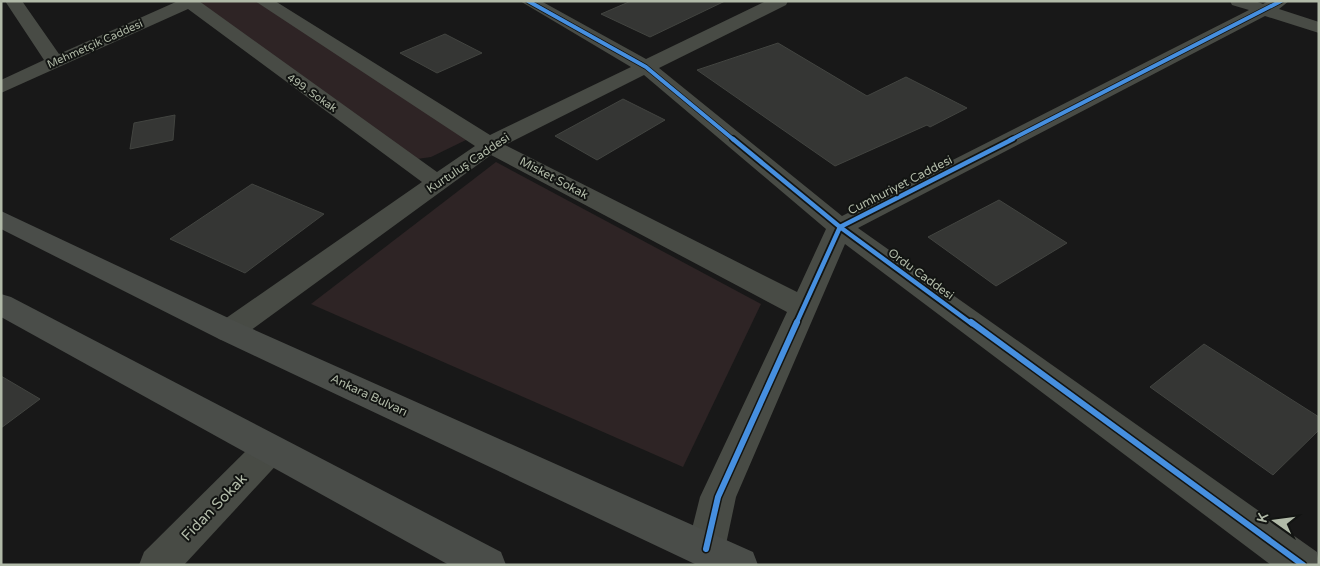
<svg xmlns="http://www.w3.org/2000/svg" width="1320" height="566" font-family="'Varela Round',sans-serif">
	<rect width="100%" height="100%" fill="#181818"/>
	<!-- green -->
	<g fill="#2e2425">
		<polygon points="195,1 256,1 468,139 431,157 417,159"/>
		<polygon points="496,162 761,304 683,467 311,304"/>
	</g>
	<!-- building -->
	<g fill="#353634" stroke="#424440">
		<polygon points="631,1 725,1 650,37 601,14"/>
		<polygon points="445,34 482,53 437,73 400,53"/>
		<polygon points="778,43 867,96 906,77 967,108 930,127 927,125 835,166 697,70"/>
		<polygon points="623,99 665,120 597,160 555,136"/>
		<polygon points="175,115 173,140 130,149 134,123"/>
		<polygon points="252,184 324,214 245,273 170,239"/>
		<polygon points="999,200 1067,243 996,286 928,237"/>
		<polygon points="1204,344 1319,417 1319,430 1273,475 1150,387"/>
		<polygon points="1,376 40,399 1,428"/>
	</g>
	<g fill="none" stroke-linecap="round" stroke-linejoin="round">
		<!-- minor -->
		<g fill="#484b45" fill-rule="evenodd">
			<path d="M 5,1 L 22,1 L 59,54 L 178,1 L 199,1 L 437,172 L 475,146 L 255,1 L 275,1 L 490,135 L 631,67 L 520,1 L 541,1 L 646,59 L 766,1 L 788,1 L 786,5 L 659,68 L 842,216 L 1249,10 L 1232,5 L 1230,1 L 1255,1 L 1263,4 L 1268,1 L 1289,1 L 1279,9 L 1319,22 L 1319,33 L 1265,16 L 858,228 L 1317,552 L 1319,565 L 1271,565 L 845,244 L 736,497 L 725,549 L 719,562 C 710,566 702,566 693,562 L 687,549 L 700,497 L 787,312 L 491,155 L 239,339 L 229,342 L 219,339 L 214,331 L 219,323 L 422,182 L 188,9 L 1,93 L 1,80 L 44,60 ZM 644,75 L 826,229 L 797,292 L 505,145 Z"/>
			<polygon points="270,434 282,439 287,449 282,459 184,565 139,565 144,552 258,439"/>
		</g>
		<!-- major -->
		<g fill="#4a4d49" fill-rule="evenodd">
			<polygon points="1,211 239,323 753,552 758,565 697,565 219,339 1,229"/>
			<polygon points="1,294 11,297 501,552 506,565 449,565 1,317"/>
		</g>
		<defs>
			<g id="cycleway-far2">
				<polyline points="528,1 646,67 734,140"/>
				<polyline points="1010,140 1281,1"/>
			</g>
			<g id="cycleway-far1">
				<polyline points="733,139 840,227 972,324"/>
				<polyline points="796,324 840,227 1013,139"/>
			</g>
			<g id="cycleway">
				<polyline points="971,322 1303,565"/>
				<polyline points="706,549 718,497 797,322"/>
			</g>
		</defs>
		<!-- cycleway-far2 casing -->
		<use href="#cycleway-far2" stroke="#121412" stroke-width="5.5"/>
		<!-- cycleway-far1 casing -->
		<use href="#cycleway-far1" stroke="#121412" stroke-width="8"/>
		<!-- cycleway casing -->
		<use href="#cycleway" stroke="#121412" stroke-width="9"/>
		<!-- cycleway-far2 -->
		<use href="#cycleway-far2" stroke="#468fdf" stroke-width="4"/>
		<!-- cycleway-far1 -->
		<use href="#cycleway-far1" stroke="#468fdf" stroke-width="4.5"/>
		<!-- cycleway -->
		<use href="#cycleway" stroke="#468fdf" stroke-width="6"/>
	</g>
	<g text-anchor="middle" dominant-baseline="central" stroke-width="4" stroke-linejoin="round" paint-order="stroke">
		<!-- far-street labels -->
		<g font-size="11" fill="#b1baa8" stroke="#121412">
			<text transform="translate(95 44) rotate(-24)">Mehmetçik Caddesi</text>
			<text transform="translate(312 93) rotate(35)">499. Sokak</text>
		</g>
		<!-- street labels -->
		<g font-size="12" fill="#b1baa8" stroke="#121412">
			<text transform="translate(468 163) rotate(-34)">Kurtuluş Caddesi</text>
			<text transform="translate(554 178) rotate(28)">Misket Sokak</text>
			<text transform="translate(900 185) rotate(-27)">Cumhuriyet Caddesi</text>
			<text transform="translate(921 274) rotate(36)">Ordu Caddesi</text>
			<text transform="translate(369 395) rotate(25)">Ankara Bulvarı</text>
		</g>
		<!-- near-street labels -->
		<g font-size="15" fill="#b1baa8" stroke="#121412">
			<text transform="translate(214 507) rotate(-46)">Fidan Sokak</text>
		</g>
	</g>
	<!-- border -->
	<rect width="1320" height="566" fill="none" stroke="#b1baa8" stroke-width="5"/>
	<!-- north arrow -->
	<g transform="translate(1275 521) rotate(284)" stroke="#121412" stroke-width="4" paint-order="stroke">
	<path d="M0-4L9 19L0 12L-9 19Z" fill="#b1baa8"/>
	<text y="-8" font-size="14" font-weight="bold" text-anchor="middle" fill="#b1baa8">K</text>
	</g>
</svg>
